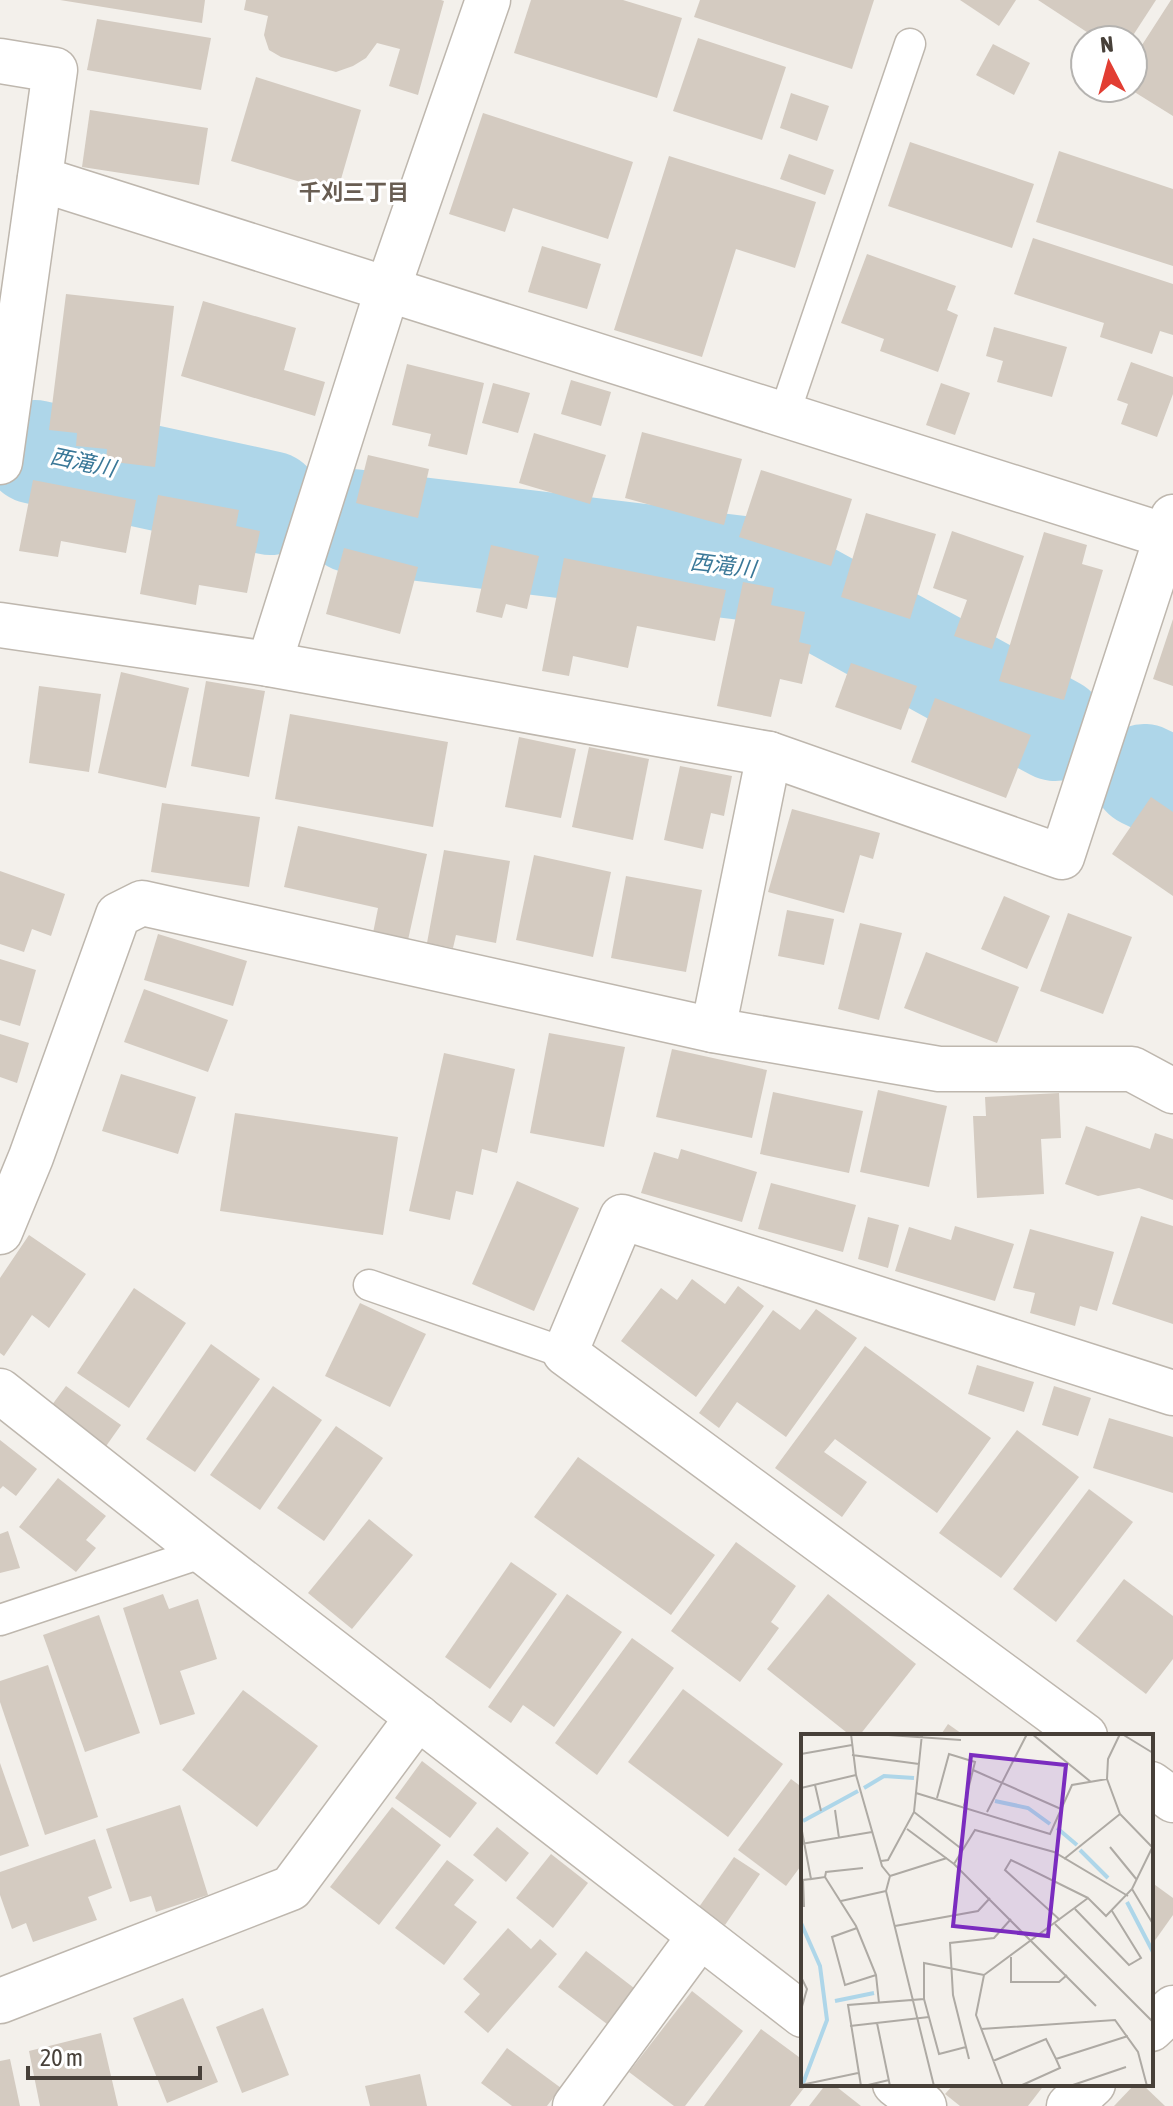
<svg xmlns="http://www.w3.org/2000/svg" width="1173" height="2106" font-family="'Asap Condensed','Noto Sans JP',sans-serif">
	<rect width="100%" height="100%" fill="#f3f0eb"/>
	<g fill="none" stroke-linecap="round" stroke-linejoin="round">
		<!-- river -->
		<g stroke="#aed6e9" stroke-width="104">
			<polyline points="35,452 270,503"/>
			<polyline points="353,521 767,571 1055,729"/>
			<polyline points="1144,776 1173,790"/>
		</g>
	</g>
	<!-- building -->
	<g fill="#d4cbc1">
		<polygon points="60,0 205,0 202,23"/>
		<polygon points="246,0 441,0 444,1 418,95 389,86 400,49 377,43 366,58 353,66 336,72 281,57 269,50 264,35 268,16 244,10"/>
		<polygon points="531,0 623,0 682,18 657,98 514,53"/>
		<polygon points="700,0 874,0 852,69 694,17"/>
		<polygon points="960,0 1016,0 999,26"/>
		<polygon points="1038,0 1156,0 1130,40 1099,40"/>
		<polygon points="1171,0 1173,0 1173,116 1128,88 1133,88 1133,59"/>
		<polygon points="97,19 211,38 201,90 87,70"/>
		<polygon points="698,38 786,67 762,140 673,111"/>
		<polygon points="993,44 1030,63 1014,95 976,75"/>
		<polygon points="256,77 361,110 337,193 231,161"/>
		<polygon points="791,93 829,106 817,141 780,128"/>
		<polygon points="90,110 208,128 199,185 82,167"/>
		<polygon points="483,113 633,162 608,239 513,208 505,232 449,214"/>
		<polygon points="910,142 1034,184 1012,248 888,206"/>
		<polygon points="1059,151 1173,189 1173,266 1036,222"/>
		<polygon points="789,154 834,170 825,195 780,179"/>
		<polygon points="669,156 816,202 795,268 736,249 702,357 614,330"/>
		<polygon points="1033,238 1173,284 1173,335 1160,331 1152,354 1100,337 1104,323 1014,294"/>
		<polygon points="542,246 601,264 587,309 528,292"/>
		<polygon points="867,254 956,286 947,310 958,315 938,372 880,351 884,339 841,323"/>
		<polygon points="66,294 174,306 155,467 106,461 107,449 76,446 77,433 49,430"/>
		<polygon points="203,301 296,328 284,370 325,382 315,416 181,376"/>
		<polygon points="994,327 1067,347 1052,397 997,382 1003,361 986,356"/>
		<polygon points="1131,362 1173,377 1173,394 1157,437 1121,424 1128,404 1117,400"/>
		<polygon points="407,364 484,383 467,455 428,446 431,434 392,425"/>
		<polygon points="571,380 611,392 601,426 561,414"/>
		<polygon points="493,383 530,393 518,433 482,423"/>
		<polygon points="941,383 970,393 955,435 926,425"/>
		<polygon points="642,432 742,459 724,525 625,498"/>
		<polygon points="534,433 606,455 590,504 519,483"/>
		<polygon points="368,455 429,469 418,518 356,503"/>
		<polygon points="761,470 852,499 831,566 739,537"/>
		<polygon points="33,480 136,500 126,553 61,541 58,557 19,551"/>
		<polygon points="158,495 239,510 236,526 260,531 247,593 199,585 196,605 140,594"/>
		<polygon points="866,513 936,534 910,619 841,597"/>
		<polygon points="952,531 1024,556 992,649 954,636 967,600 933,588"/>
		<polygon points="1044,532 1087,545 1082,564 1103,570 1064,700 999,681"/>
		<polygon points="491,545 539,556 527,609 506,604 502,618 476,612"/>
		<polygon points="344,548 418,567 400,634 326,614"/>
		<polygon points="564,558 726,590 715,641 637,626 628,668 573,656 569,676 542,671"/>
		<polygon points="743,582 774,588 771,605 805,612 799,642 811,645 802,684 780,679 771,717 717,706"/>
		<polygon points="1173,619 1173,686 1153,679"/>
		<polygon points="851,663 917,686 901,730 835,707"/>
		<polygon points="121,672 189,688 166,788 98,773"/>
		<polygon points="206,681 265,691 249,777 191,766"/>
		<polygon points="39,686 101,694 89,772 29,763"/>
		<polygon points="935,698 1031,735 1006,798 911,762"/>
		<polygon points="290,714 448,742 433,827 275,799"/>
		<polygon points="519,737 576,749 561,818 505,807"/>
		<polygon points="589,747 649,759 633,840 572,827"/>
		<polygon points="680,766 732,776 724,816 711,813 703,849 664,840"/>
		<polygon points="1151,797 1173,812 1173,896 1112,854"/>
		<polygon points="162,803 260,817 249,887 151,872"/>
		<polygon points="792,809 880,833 873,859 860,855 844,913 768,892"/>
		<polygon points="298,826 427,854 408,940 373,933 378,908 284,887"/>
		<polygon points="444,850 510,861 496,943 456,935 453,948 427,943"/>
		<polygon points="534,855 611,872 593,957 516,940"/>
		<polygon points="0,871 65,894 51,936 32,929 24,952 0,944"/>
		<polygon points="626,876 702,890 686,972 611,958"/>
		<polygon points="1004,896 1050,916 1027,969 981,949"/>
		<polygon points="787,910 834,919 824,965 778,956"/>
		<polygon points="1068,913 1132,937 1103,1014 1040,991"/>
		<polygon points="860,923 902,933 879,1020 838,1009"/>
		<polygon points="158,934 247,961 233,1006 144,980"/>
		<polygon points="926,952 1019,987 997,1043 904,1008"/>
		<polygon points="0,959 36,970 20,1026 0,1020"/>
		<polygon points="144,989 228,1020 208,1072 124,1042"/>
		<polygon points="549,1033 625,1047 604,1147 530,1133"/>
		<polygon points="0,1034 29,1043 17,1083 0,1077"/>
		<polygon points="672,1049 767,1070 752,1138 656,1117"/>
		<polygon points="444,1053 515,1069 497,1153 482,1149 473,1195 456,1191 450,1220 409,1211"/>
		<polygon points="121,1074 196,1097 178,1154 102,1131"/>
		<polygon points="878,1090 947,1106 929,1187 860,1172"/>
		<polygon points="773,1092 863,1111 849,1173 760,1154"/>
		<polygon points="1059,1093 1061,1138 1041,1139 1044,1194 977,1198 973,1116 986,1116 985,1097"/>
		<polygon points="235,1113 398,1137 383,1235 220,1211"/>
		<polygon points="1086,1126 1150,1149 1155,1133 1173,1139 1173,1200 1139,1188 1098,1196 1065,1184"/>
		<polygon points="681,1149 757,1172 742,1222 641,1193 654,1152 678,1159"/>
		<polygon points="517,1181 579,1208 534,1311 472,1284"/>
		<polygon points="771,1183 856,1205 843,1252 758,1229"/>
		<polygon points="1141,1216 1173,1226 1173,1324 1112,1304"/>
		<polygon points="868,1217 899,1225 888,1268 858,1259"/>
		<polygon points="955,1226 1014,1244 995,1301 895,1271 909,1227 951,1240"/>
		<polygon points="1030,1229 1114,1252 1097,1311 1080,1306 1075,1326 1030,1313 1035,1293 1013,1288"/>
		<polygon points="29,1235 86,1274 49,1328 32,1315 4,1356 0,1353 0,1278"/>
		<polygon points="692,1279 725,1304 738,1286 764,1306 696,1397 621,1341 661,1288 677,1300"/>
		<polygon points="134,1288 186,1323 129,1408 77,1373"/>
		<polygon points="360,1303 426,1334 390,1407 325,1376"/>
		<polygon points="816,1309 857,1338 786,1437 737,1402 719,1428 699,1413 773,1310 800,1330"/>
		<polygon points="211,1344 260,1379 195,1472 146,1439"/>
		<polygon points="865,1346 991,1438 937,1513 835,1439 824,1452 867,1482 842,1517 775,1468"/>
		<polygon points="977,1365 1034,1382 1024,1412 968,1394"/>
		<polygon points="66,1386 121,1425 104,1449 49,1409"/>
		<polygon points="273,1386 322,1420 260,1510 210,1475"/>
		<polygon points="1054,1386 1091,1398 1078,1436 1042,1425"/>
		<polygon points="1109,1418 1173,1437 1173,1493 1093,1468"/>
		<polygon points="336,1426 383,1458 324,1541 277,1508"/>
		<polygon points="1017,1430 1079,1477 1001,1578 939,1533"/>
		<polygon points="0,1440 37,1469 16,1496 3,1486 0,1489"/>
		<polygon points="578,1457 715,1555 671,1615 534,1517"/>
		<polygon points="58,1478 106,1516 86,1540 96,1548 76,1572 19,1527"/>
		<polygon points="1089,1489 1133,1522 1056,1622 1013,1589"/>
		<polygon points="369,1519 413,1555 352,1629 308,1593"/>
		<polygon points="8,1531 20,1568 0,1573 0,1534"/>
		<polygon points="736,1542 796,1586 771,1622 779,1628 740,1682 671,1631"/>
		<polygon points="511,1562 557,1594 490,1689 445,1657"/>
		<polygon points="1124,1579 1173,1616 1173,1659 1146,1694 1076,1641"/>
		<polygon points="163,1594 169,1609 198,1599 217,1659 180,1671 195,1714 160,1725 123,1608"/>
		<polygon points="567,1594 622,1632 554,1727 523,1705 511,1723 488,1707"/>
		<polygon points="828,1594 916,1664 859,1736 851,1736 767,1669"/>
		<polygon points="99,1615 140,1733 85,1752 43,1635"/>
		<polygon points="632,1638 674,1668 597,1775 555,1743"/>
		<polygon points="48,1665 98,1817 45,1835 0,1702 0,1681"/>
		<polygon points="683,1689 783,1764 728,1837 628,1762"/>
		<polygon points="243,1690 318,1746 257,1827 182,1770"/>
		<polygon points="948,1724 965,1736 940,1736"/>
		<polygon points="422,1761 477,1803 450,1838 395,1798"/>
		<polygon points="0,1763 29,1846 0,1856"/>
		<polygon points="791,1779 803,1788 803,1863 786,1886 738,1850"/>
		<polygon points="180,1805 208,1895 156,1912 151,1896 130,1902 106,1829"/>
		<polygon points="392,1807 441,1845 379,1925 330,1887"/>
		<polygon points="497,1827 529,1853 506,1882 473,1855"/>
		<polygon points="95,1839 112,1888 88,1897 97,1920 33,1942 26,1923 12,1929 0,1895 0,1872"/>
		<polygon points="551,1854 588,1883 553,1928 516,1898"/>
		<polygon points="734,1857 760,1874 725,1925 699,1907"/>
		<polygon points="447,1860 474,1880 454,1905 477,1922 444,1965 395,1928"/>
		<polygon points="1151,1882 1173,1898 1173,1915 1151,1946"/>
		<polygon points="508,1928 531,1949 540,1939 557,1954 488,2033 464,2012 480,1994 463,1979"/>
		<polygon points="586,1951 634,1988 607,2024 558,1987"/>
		<polygon points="692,1991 743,2031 685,2106 674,2106 629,2072"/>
		<polygon points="183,1998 218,2082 167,2103 133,2018"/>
		<polygon points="263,2008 289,2075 242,2093 216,2027"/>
		<polygon points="761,2029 803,2060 803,2084 807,2084 790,2106 704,2106"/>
		<polygon points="101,2033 118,2106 40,2106 29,2051"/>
		<polygon points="507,2048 561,2088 547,2106 512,2106 481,2083"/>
		<polygon points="10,2059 20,2106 0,2106 0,2061"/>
		<polygon points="420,2074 427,2106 370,2106 365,2086"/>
		<polygon points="826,2084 833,2084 861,2106 809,2106"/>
		<polygon points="954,2084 1045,2084 1028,2106 960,2106 945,2094"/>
		<polygon points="1135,2084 1142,2084 1165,2106 1114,2106"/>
	</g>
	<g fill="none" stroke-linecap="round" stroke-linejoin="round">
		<defs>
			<g id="lane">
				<polyline points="784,415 910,44"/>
				<polyline points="369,1285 565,1353"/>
				<polyline points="0,1620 204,1552"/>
			</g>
			<g id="street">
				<polyline points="0,61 55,70 0,462"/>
				<polyline points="40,179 1166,536"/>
				<polyline points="0,625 269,664 769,754 1062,857 1173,517"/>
				<polyline points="269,664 388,288 488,0"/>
				<polyline points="713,1030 769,754"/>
				<polyline points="0,1232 31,1157 118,915 142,903 713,1030 939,1069 1132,1069 1173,1091"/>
				<polyline points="0,1391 204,1552 803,2015"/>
				<polyline points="1085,1736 565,1353 622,1217 1173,1393"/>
				<polyline points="1151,1784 1173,1800"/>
				<polyline points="0,2001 291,1888 418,1717"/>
				<polyline points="1151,2029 1173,2008"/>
				<polyline points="895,2084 924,2106"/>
				<polyline points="575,2106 700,1936"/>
				<polyline points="1069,2106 1093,2084"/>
			</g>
		</defs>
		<!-- lane casing -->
		<use href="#lane" stroke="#beb7ae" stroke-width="33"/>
		<!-- street casing -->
		<use href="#street" stroke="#beb7ae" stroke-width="47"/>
		<!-- lane -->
		<use href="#lane" stroke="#fff" stroke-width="30"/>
		<!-- street -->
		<use href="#street" stroke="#fff" stroke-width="44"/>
	</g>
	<g text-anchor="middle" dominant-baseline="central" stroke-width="6" stroke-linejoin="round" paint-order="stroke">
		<!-- neighbourhood labels -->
		<g font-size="22" font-weight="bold" fill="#685d52" stroke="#fff">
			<text x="354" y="192">千刈三丁目</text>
		</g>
		<!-- water labels -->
		<g font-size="22" font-style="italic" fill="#3a7898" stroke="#fff">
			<text transform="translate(83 462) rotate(12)">西滝川</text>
			<text transform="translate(723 565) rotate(7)">西滝川</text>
		</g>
	</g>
	<!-- overview -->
	<g transform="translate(801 1734)">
		<rect width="352" height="352" fill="#f3f0eb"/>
		<path fill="none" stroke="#aed6e9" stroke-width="4" d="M 63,54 L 83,42 L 113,44M 194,67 L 227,74 L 249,90M 2,87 L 57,57M 256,94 L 276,111M 279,116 L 307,144M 326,168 L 352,218M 0,189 L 19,232 L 26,286 L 1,352M 34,267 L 73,259"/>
		<path fill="none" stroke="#aeaaa4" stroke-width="2" d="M 50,0 L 55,41 L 81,132 L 89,142M 73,0 L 160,6M 231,0 L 290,48M 321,0 L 352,19M 0,20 L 51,11M 51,21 L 118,30M 172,36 L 260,75M 306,45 L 307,25 L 319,0M 14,51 L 20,77M 0,54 L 55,41M 115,59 L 249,100 L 271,51 L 306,45 L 319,80 L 352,114M 136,64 L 148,20 L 174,28 L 163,72M 34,76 L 38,104M 113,78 L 162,116M 186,78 L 226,0M 0,92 L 10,145 L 24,143 L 55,192 L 75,241 L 78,269M 106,95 L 153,130 L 295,272M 0,110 L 71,98M 309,113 L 336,146M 263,125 L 319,80M 80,127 L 87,126 L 113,78 L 121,0M 153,130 L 174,96 L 253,118 L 327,162M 89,142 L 85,157 L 133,352M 89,142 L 146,124M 24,143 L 25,138 L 62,134M 331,155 L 352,190M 40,167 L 85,157M 3,173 L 2,146 L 10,145M 274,175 L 328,231 L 340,224 L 311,177M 259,186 L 204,136 L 210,126 L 287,164M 254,190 L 352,288M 94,192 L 177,177 L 189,164M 56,194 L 31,203 L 44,251 L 75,241M 210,223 L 210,248 L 258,248 L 266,241M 0,243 L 6,255 L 0,276M 123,265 L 138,320 L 165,313M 76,289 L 89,352M 49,292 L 128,283M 180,295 L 314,286 L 337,318 L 346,352M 168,325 L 152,261 L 149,209 L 193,204 L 210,185M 192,327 L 245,305 L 255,325 L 327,302M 0,351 L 57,339M 60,352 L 47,271 L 123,265 L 123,229 L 183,241M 63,352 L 88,346M 202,352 L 175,281 L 183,241 L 287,164 L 305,182 L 331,155 L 351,114M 219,352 L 259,334 L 255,325M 269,352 L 325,333"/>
		<path fill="#7b2cbf" fill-opacity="0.15" stroke="#7b2cbf" stroke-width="4" d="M 170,21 L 265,31 L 247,202 L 152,192 Z"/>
		<rect width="352" height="352" fill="none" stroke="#474039" stroke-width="4"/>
	</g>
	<!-- north arrow -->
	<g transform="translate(1109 64) rotate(354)"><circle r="38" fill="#ffffff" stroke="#b5b3b0" stroke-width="2"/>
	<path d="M0-6L14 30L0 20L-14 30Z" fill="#e23e33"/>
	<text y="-12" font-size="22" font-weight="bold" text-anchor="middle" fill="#474039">N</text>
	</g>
	<!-- scale -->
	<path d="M28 2066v12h172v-12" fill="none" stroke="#474039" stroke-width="4"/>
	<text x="40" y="2066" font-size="24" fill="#474039" stroke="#ffffff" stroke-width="6" paint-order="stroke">20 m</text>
</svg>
